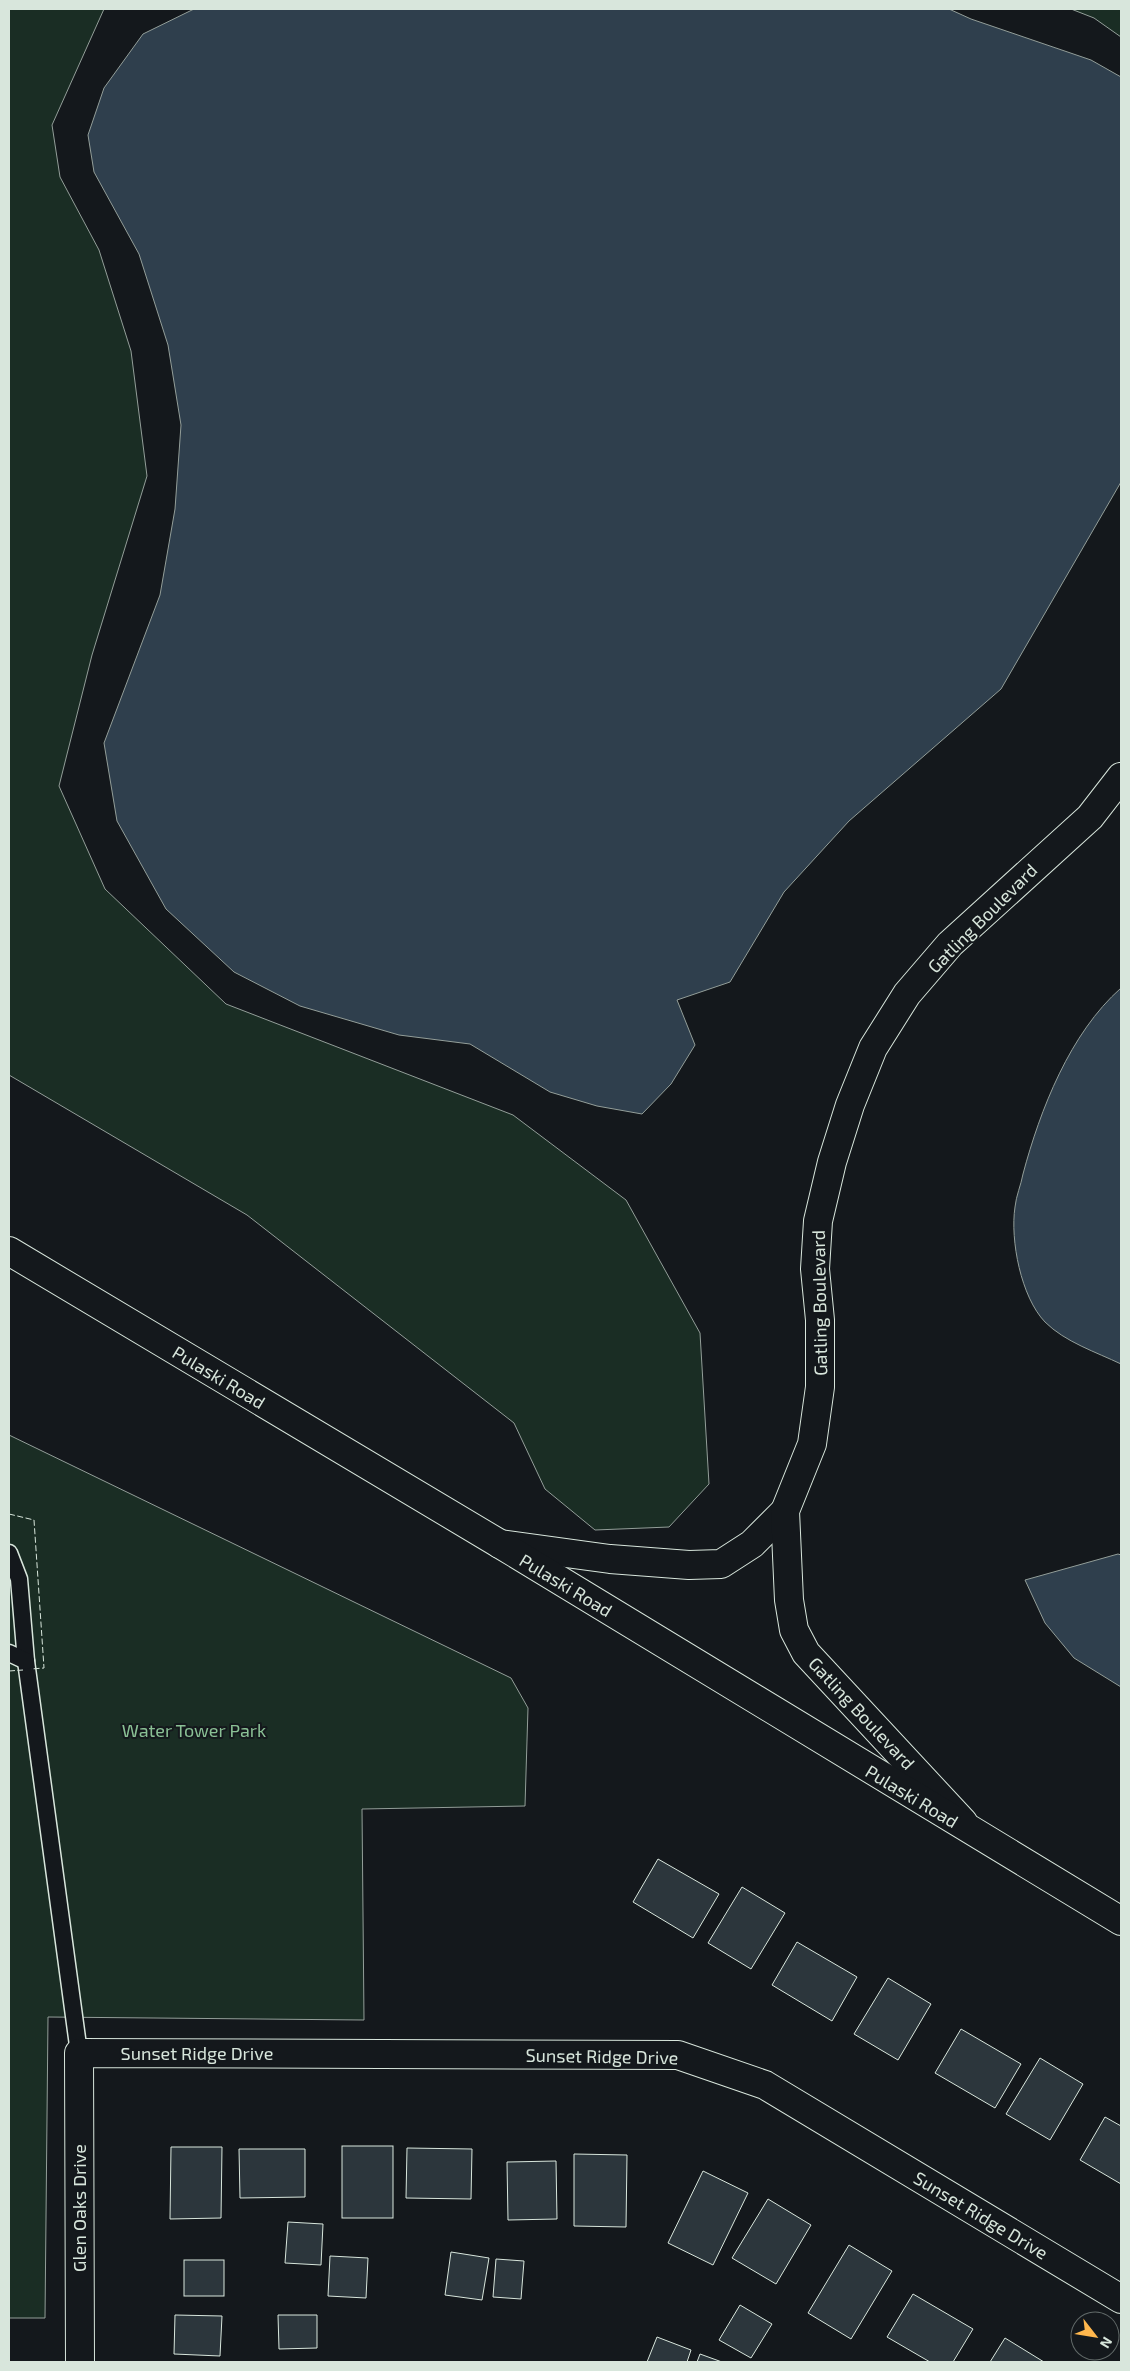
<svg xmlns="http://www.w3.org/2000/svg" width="1130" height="2371" font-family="'Exo 2',sans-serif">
	<rect width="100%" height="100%" fill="#14181c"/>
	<!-- green -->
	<g fill="#1a2d24" stroke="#939e99">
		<polygon points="9,9 104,9 52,125 60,177 99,250 131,351 147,476 92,655 59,786 105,889 226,1004 513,1115 626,1200 700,1333 709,1484 669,1527 595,1530 545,1489 514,1423 247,1215 9,1075"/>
		<polygon points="1071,9 1121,9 1121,37 1094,18"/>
		<polygon points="9,1435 511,1678 528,1708 525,1806 362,1809 364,2020 48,2017 45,2318 9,2318"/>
	</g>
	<!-- water -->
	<g fill="#2f3f4d" stroke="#939e99">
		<polygon points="194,9 949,9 971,19 1091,60 1121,77 1121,482 1001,689 849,821 784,892 730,982 677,1000 695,1045 671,1084 642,1114 597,1106 550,1092 470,1044 399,1035 300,1006 234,972 166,909 117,821 104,743 160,595 175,509 181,425 168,345 139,254 94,172 88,135 104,88 143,34"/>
		<path d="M 1121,988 L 1121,1364 C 1096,1352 1065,1342 1045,1322 C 1021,1297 1010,1240 1015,1207 C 1016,1196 1021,1185 1023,1174 C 1040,1110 1070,1033 1121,988 Z"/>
		<polygon points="1118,1554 1121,1555 1121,1687 1074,1658 1045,1623 1025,1580"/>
	</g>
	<!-- building -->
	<g fill="#2c363c" stroke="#d8e6dc">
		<polygon points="658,1859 719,1894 693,1938 633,1902"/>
		<polygon points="742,1887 785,1913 751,1969 708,1943"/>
		<polygon points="797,1942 857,1977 832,2021 772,1985"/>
		<polygon points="888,1978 931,2004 898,2060 854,2034"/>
		<polygon points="961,2029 1021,2064 995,2108 935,2073"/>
		<polygon points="1040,2058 1083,2084 1050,2140 1006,2114"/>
		<polygon points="1105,2117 1121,2126 1121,2184 1080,2160"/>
		<rect x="342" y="2146" width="51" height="72"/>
		<polygon points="171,2147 222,2147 221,2218 170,2219"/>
		<polygon points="407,2148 472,2149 471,2199 406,2198"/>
		<polygon points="239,2149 305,2149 305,2197 240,2198"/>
		<polygon points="574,2154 627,2155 626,2227 574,2226"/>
		<polygon points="556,2161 557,2219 508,2220 507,2162"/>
		<polygon points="703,2171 748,2193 713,2265 668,2243"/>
		<polygon points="768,2199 811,2225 776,2284 732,2258"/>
		<polygon points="288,2222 323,2224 321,2265 285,2263"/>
		<polygon points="849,2245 892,2271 851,2339 808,2313"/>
		<polygon points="451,2252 489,2258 482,2300 445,2295"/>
		<polygon points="330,2256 368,2258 366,2298 328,2296"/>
		<polygon points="496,2259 524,2261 521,2299 493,2297"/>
		<rect x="184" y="2260" width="40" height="36"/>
		<polygon points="913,2294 973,2329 953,2362 930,2362 887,2337"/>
		<polygon points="740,2305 772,2324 751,2358 719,2340"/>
		<polygon points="175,2315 222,2316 220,2356 174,2354"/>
		<polygon points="278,2315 317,2315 317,2348 279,2349"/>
		<polygon points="657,2337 691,2350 687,2362 647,2362"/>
		<polygon points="1005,2338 1044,2362 990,2362"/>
		<polygon points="700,2354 722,2362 697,2362"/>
	</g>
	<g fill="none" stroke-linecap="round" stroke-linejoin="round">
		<defs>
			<g id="service">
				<polyline points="9,1553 19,1579 26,1661 79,2053"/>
				<polyline points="9,1653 26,1661"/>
			</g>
			<polyline id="minor" points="80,2362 79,2053 678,2055 765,2085 1121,2299"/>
			<g id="tertiary">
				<polyline points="500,1544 610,1559 689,1565 721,1564 752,1544 785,1511"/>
				<polyline points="963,1822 806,1653 794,1630 789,1600 785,1511 812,1444 820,1387 820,1320 815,1269 818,1221 832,1162 850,1105 873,1048 907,994 950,944 1090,817 1121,777"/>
			</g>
			<polyline id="secondary" points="9,1251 500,1544 1121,1921"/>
		</defs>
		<!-- service casing -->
		<use href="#service" stroke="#d8e6dc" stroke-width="19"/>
		<!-- minor casing -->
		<use href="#minor" stroke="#d8e6dc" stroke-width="30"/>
		<!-- tertiary casing -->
		<use href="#tertiary" stroke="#d8e6dc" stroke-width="30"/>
		<!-- secondary casing -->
		<use href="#secondary" stroke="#d8e6dc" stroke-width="30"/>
		<!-- service -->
		<use href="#service" stroke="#14181c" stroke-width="16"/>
		<!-- minor -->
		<use href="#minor" stroke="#14181c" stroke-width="28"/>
		<!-- tertiary -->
		<use href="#tertiary" stroke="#14181c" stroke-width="28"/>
		<!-- secondary -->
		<use href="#secondary" stroke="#14181c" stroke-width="28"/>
		<!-- fence -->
		<g stroke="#d8e6dc" stroke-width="1" stroke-dasharray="6 2.5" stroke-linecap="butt">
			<polyline points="9,1514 34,1520 44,1668 31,1669"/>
			<polyline points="9,1671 23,1670"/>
		</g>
	</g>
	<g text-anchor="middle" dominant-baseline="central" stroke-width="4" stroke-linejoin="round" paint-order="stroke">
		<!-- street labels -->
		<g font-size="18" fill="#d8e6dc" stroke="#14181c">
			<text transform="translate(982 918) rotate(-45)">Gatling Boulevard</text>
			<text transform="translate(819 1303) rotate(-91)">Gatling Boulevard</text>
			<text transform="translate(219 1377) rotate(31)">Pulaski Road</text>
			<text transform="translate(566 1585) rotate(31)">Pulaski Road</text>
			<text transform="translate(862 1713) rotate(47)">Gatling Boulevard</text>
			<text transform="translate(912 1796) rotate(31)">Pulaski Road</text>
			<text x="197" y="2053">Sunset Ridge Drive</text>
			<text transform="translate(602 2056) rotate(1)">Sunset Ridge Drive</text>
			<text transform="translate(79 2208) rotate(-90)">Glen Oaks Drive</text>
			<text transform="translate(981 2215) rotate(31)">Sunset Ridge Drive</text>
		</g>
		<!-- park labels -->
		<g font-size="18" fill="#8ac095" stroke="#14181c">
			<text x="194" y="1730">Water Tower Park</text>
		</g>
	</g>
	<!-- border -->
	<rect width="1130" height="2371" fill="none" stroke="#d8e6dc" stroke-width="20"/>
	<!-- north arrow -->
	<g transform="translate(1095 2336) rotate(121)"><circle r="24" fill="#14181c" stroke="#626a69"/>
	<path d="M0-4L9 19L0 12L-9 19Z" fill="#ffb74d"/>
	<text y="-8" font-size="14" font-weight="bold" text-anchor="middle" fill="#d8e6dc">N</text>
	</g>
</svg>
